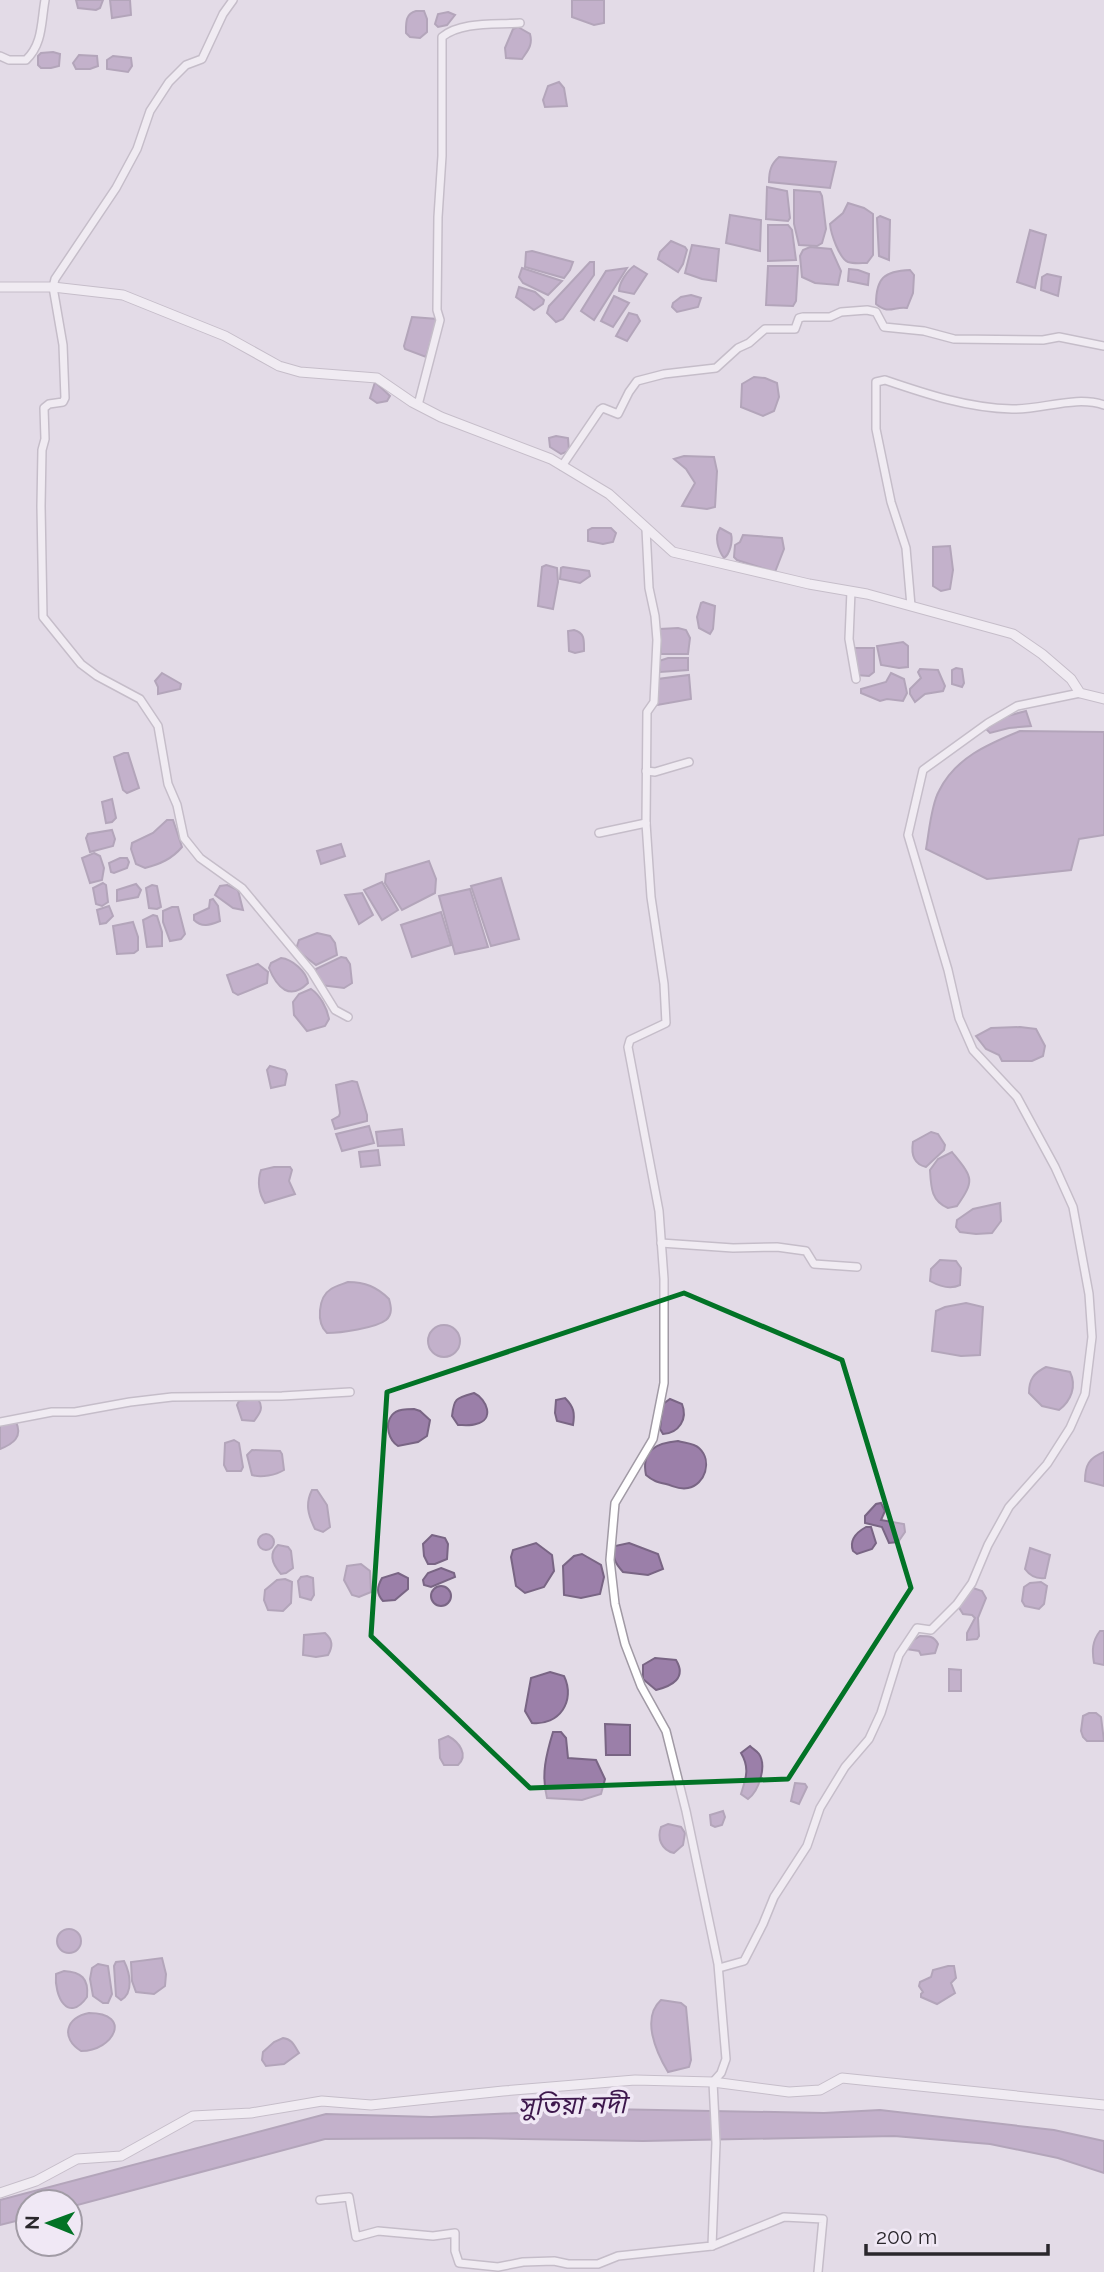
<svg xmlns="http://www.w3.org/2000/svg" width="1104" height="2272" font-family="Raleway,'Noto Sans Bengali',sans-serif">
	<rect width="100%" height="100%" fill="#e3dbe7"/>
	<!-- water -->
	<g fill="#9b7fa9" stroke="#796584" stroke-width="2">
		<polygon points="76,0 103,0 100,8 96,10 78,8"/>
		<polygon points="110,0 130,0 131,15 112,18"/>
		<polygon points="572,0 604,0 604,23 594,25 572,17"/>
		<path d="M 416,11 L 424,11 L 427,19 L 427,32 L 420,38 L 410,37 L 406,33 C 406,23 405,14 416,11 Z"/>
		<polygon points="448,12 455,15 447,25 438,27 435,24 438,14"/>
		<path d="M 518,27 L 530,34 C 533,45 528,50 522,59 L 506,58 L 505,48 L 513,29 Z"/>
		<polygon points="53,52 60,54 59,66 51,68 41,68 38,65 38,56 41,53"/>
		<polygon points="79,55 97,56 98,66 90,69 76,69 73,63"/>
		<polygon points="113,56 131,58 132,66 128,72 107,69 107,60"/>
		<polygon points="559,82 564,88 567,106 545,107 543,100 548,86"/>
		<path d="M 779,157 L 836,162 L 830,188 L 769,182 C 769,171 771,164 779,157 Z"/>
		<polygon points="767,187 787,191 790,218 788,221 766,219"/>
		<polygon points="794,190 820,192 822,196 826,229 822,243 817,246 799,245 794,224"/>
		<path d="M 848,203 L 864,208 L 873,214 L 873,255 L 867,263 C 861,263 854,264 848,262 C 839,258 831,234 830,224 L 843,213 Z"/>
		<polygon points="730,215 761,220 760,251 726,243"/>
		<polygon points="880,216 890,220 889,260 879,256 877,218"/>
		<polygon points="768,225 788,225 792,230 796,260 768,261"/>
		<polygon points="1030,230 1046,235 1035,288 1017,282"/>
		<polygon points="671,241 685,247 687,250 683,264 678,272 658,259 660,252"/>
		<polygon points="692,245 719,249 716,281 702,279 685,273"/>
		<polygon points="810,247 831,249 841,271 838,285 815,283 802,277 800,256 803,250"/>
		<polygon points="532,251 573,262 570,270 564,278 525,267 526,252"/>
		<polygon points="590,262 594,262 594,275 563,319 556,322 547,313 549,306"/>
		<path d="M 634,266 L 647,274 L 634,294 L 619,291 C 619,283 627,271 634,266 Z"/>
		<polygon points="768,266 798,266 796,301 793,306 766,305"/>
		<polygon points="522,268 562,281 548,295 523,283 519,277"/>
		<polygon points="627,268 594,320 581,311 606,271"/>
		<polygon points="849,269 858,270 869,274 868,285 848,281"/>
		<path d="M 910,270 L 914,275 L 913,293 L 907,308 C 894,306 889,315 876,304 C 876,278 884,271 910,270 Z"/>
		<polygon points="1047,274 1061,277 1058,296 1041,290 1042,277"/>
		<polygon points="519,287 535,292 544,300 543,304 534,310 516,297"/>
		<polygon points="691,295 701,298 698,307 677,312 672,307 673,303 681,297"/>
		<polygon points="614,296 629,303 613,327 601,321"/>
		<polygon points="629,313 637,315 640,321 627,341 616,336"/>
		<polygon points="412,317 437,319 426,357 405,349 404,346"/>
		<polygon points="754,377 765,378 777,383 779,397 774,411 763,416 741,407 742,384"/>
		<polygon points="375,382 390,396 387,401 377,403 370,398"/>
		<polygon points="556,436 568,438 569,451 561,454 550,447 549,438"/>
		<polygon points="684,456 714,457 717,471 715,507 707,509 682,506 695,483 686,469 674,459"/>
		<polygon points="592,528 611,528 616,533 613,542 603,544 588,541 588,530"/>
		<path d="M 720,528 L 731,534 C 733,541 730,554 724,558 C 718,550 714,537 720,528 Z"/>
		<polygon points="743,535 782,538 784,549 775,572 737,560 734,557 735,545 740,542"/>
		<polygon points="950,546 953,570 950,589 941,591 933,586 933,547"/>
		<polygon points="546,565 557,568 558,582 553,609 538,606 542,567"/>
		<polygon points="563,567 589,571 590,576 580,583 560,579 561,568"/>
		<polygon points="703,602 715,606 713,629 710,634 699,628 697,617 701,603"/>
		<polygon points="678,628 686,630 690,638 688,654 661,654 660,629"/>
		<path d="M 574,630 C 585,633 584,640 584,651 L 575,653 L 569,651 L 568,631 Z"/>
		<polygon points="903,642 908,646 908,667 899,668 881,665 877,646"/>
		<polygon points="855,648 874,648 874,672 869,676 856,675 852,652"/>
		<polygon points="668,658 688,658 688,670 660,672 659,661"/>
		<polygon points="956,668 962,669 964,683 962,687 952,684 952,670"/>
		<polygon points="920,669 938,670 945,686 943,691 925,694 915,702 910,694 910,689 921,678 918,672"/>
		<polygon points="162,673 181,684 180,689 158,694 158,687 155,681"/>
		<polygon points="891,673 904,679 907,693 903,701 887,699 880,701 861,693 861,689 886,682"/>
		<polygon points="689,675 691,699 657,705 658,679"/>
		<polygon points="1026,711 1031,726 1009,728 990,733 986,729 1007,716"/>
		<path d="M 1020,731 L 1104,732 L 1104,835 L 1079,839 L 1071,870 L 987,879 L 926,849 C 929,833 931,805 939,791 C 955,758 988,744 1020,731 Z"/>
		<polygon points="124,753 128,753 139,788 127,793 123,790 115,761 114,757"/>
		<polygon points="112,799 116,818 112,822 106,823 102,802"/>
		<path d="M 167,820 L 173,820 L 182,847 C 172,859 160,864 145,868 L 136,864 L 131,849 L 132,843 L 153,833 Z"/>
		<polygon points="112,830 115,839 113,846 90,852 86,838 88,834"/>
		<polygon points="341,844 345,856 321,864 317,851"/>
		<polygon points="94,853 100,856 104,868 102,880 90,883 82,858"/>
		<polygon points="120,858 127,858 129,862 127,868 114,873 111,872 109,863"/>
		<polygon points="429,861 436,879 435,893 402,910 385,883 386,874"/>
		<polygon points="501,878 519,939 491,946 471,886"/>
		<polygon points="382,882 398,910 382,920 364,890"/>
		<polygon points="103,883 106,885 108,902 102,906 96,904 93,888"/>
		<polygon points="136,884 141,890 138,897 117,901 117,890"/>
		<polygon points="152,885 157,886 161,907 157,909 149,908 146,888"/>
		<polygon points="227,885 238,890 243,910 233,908 215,895 220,886"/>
		<polygon points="470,889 488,947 455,954 439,896"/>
		<polygon points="362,893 373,915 359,924 345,895"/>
		<path d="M 213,899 L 218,906 L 220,921 C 210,925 202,928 194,920 L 194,915 L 209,908 L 210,900 Z"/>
		<polygon points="109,906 113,916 106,923 100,924 97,910"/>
		<polygon points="172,907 178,907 185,934 181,939 170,941 163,922 163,911"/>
		<polygon points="441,912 451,945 412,957 401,925"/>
		<polygon points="153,915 157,916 162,932 162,946 147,947 143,920"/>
		<polygon points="133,922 138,937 138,950 134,953 117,954 113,926"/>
		<polygon points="317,933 330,936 335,943 337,955 316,965 298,951 297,946 299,940"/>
		<polygon points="341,957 346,958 350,964 352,983 344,988 321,985 315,973 316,969"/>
		<path d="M 281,958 C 292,959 307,972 308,983 C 290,1001 277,988 269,968 L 271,963 Z"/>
		<polygon points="258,964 268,972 267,983 238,995 233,992 227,975"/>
		<path d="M 311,989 C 320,995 327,1008 329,1019 L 325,1026 L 307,1031 L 294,1015 L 293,1002 L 299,994 Z"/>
		<polygon points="1020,1027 1036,1029 1045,1046 1043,1056 1032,1061 1002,1061 999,1055 986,1049 976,1036 991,1028"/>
		<polygon points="270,1066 285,1070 287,1074 285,1085 271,1088 267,1070"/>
		<polygon points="352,1081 357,1082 367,1115 367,1121 335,1129 332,1120 339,1116 340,1113 336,1085"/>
		<polygon points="369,1126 374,1143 342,1151 336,1134"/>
		<polygon points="402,1129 404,1145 378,1146 376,1132"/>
		<path d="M 931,1132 L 938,1134 L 945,1145 L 944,1150 L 926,1167 C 913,1164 911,1154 913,1142 Z"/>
		<polygon points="378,1150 380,1165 361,1167 359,1152"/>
		<path d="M 952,1152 C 972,1177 976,1179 957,1206 L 948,1208 C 931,1201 931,1187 930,1170 L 938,1159 Z"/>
		<path d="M 274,1167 L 290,1167 L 292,1170 L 289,1181 L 295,1194 L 265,1203 C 259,1194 257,1181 261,1170 Z"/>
		<polygon points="1000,1203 1001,1221 992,1233 976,1234 960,1232 956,1227 957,1220 973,1209"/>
		<path d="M 940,1260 L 956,1261 L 961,1268 L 960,1285 C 950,1290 939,1286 930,1281 L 931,1269 Z"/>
		<path d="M 348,1282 C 365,1282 377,1287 389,1299 C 391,1306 393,1314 386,1320 C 376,1328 340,1333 327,1333 C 316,1323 318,1297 331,1289 C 335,1286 343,1284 348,1282 Z"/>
		<polygon points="966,1303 983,1307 980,1355 961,1356 932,1351 936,1311 945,1307"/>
		<circle cx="444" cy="1341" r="16"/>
		<path d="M 1046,1367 L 1070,1372 C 1077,1386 1071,1401 1059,1410 L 1042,1406 L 1029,1393 C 1029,1379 1034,1373 1046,1367 Z"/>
		<path d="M 474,1393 C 487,1399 495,1420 476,1424 C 471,1426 463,1425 458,1425 L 452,1416 C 454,1398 456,1398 474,1393 Z"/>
		<path d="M 565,1398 C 574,1407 575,1413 573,1425 L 557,1421 L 555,1413 L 556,1400 Z"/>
		<path d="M 258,1399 C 264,1408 260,1413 254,1421 L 242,1420 L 237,1405 L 239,1401 Z"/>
		<path d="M 670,1399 L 682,1404 C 688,1419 679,1433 663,1434 L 660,1429 L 663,1404 Z"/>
		<path d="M 414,1409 L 420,1411 L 430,1420 L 427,1436 L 418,1442 L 398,1446 C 389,1440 384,1425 392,1415 C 397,1409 407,1409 414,1409 Z"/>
		<path d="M 16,1422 C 23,1437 13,1444 0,1449 L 0,1424 Z"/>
		<polygon points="234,1440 239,1443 243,1467 241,1471 227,1471 224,1465 225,1443"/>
		<path d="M 678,1441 C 685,1443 694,1443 699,1448 C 713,1461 705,1485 688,1488 C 679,1490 674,1486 666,1484 C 657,1482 653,1481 646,1475 C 641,1450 656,1443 678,1441 Z"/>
		<path d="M 252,1450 L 280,1451 L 282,1454 L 284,1470 C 276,1475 261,1478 252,1475 L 247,1455 Z"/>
		<path d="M 1104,1452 L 1104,1486 L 1085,1481 C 1085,1465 1089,1458 1104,1452 Z"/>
		<path d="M 312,1490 L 317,1490 L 327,1505 L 330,1527 L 323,1532 L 315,1529 C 308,1515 305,1504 312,1490 Z"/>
		<polygon points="881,1503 885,1511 881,1520 904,1524 905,1532 898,1542 889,1543 882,1527 865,1523 865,1516 876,1504"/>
		<path d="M 866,1527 L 871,1527 L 876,1543 L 872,1549 L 857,1554 L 853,1551 C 849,1540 857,1532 866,1527 Z"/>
		<circle cx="266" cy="1542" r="8"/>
		<polygon points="432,1535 445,1538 448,1544 447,1559 435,1564 428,1564 424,1556 423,1544"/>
		<polygon points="536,1543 552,1555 554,1571 544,1587 525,1593 516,1586 511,1557 513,1550"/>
		<path d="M 629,1543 L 658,1554 L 663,1569 L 648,1575 L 623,1572 C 615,1563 612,1558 615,1546 Z"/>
		<path d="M 278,1545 L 288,1547 L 291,1551 L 293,1568 L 286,1573 L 281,1574 C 273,1565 268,1554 278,1545 Z"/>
		<path d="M 1030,1548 L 1050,1555 L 1045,1578 C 1037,1579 1030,1576 1025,1569 Z"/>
		<polygon points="582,1554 601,1565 604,1577 600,1594 581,1598 564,1595 563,1566 574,1556"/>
		<polygon points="361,1564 370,1571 371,1592 359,1597 352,1595 344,1580 347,1566"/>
		<polygon points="441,1568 454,1573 455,1577 431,1587 424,1585 423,1580 428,1573"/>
		<path d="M 398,1573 L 408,1578 L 408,1589 L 395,1600 L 383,1601 C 376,1593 377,1587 382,1578 Z"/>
		<polygon points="307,1576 313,1578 314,1595 311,1600 300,1597 298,1581 301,1577"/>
		<polygon points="285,1579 292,1582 291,1603 283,1611 268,1610 264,1600 265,1590 277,1580"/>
		<polygon points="1041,1582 1047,1586 1044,1604 1039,1609 1025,1606 1022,1601 1024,1587 1030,1583"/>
		<circle cx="441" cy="1596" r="10"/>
		<polygon points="973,1588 982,1591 986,1598 978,1618 979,1636 977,1639 967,1640 967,1633 975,1618 972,1615 963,1614 958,1606"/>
		<path d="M 1100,1631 L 1104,1631 L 1104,1665 L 1094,1663 C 1092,1651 1092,1641 1100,1631 Z"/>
		<path d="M 325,1633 C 333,1640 333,1646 328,1655 L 316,1657 L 303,1655 L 304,1635 Z"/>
		<path d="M 920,1636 C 929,1636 934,1636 938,1644 L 935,1653 L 921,1655 L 919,1651 L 906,1649 L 909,1643 Z"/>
		<path d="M 655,1658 L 676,1660 C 687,1678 672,1686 656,1690 L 643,1679 L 643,1665 Z"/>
		<polygon points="949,1669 961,1670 961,1691 949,1691"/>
		<path d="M 550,1672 L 564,1676 C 576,1701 559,1726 532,1723 L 525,1711 L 531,1678 Z"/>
		<polygon points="1089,1713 1096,1713 1101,1717 1104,1741 1087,1741 1083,1737 1081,1731 1083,1716"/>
		<polygon points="605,1724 630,1725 630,1755 606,1755"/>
		<path d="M 553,1732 L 561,1732 L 566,1738 L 568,1758 L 596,1760 L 605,1779 L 601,1794 L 582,1800 L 547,1798 C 541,1775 546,1755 553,1732 Z"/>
		<path d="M 448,1736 C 459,1742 469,1755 458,1765 L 444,1765 L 440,1758 L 439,1740 Z"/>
		<path d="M 750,1746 C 753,1749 757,1751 759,1754 C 767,1766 759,1791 748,1799 L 741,1794 C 746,1778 750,1768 741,1753 Z"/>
		<polygon points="795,1783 805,1784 807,1787 799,1804 791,1801"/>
		<polygon points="723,1811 725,1817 722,1825 715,1827 711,1825 710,1815"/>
		<path d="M 668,1824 L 681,1827 L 685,1833 L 683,1845 L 674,1853 C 661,1850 657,1838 661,1827 Z"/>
		<circle cx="69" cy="1941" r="12"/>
		<polygon points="162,1958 166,1974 165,1986 154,1994 136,1992 132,1981 131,1962"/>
		<path d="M 124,1961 C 130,1973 134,1993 121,2000 L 116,1996 L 114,1966 L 116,1962 Z"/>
		<polygon points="98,1964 108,1966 112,1994 108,2003 103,2003 93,1996 90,1979 92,1968"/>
		<polygon points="948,1966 954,1966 956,1978 951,1983 955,1993 937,2004 921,1997 921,1994 923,1992 919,1986 920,1982 931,1977 933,1970"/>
		<path d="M 64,1971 C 81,1972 89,1978 87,1997 C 68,2024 54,1996 56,1974 Z"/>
		<path d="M 661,2000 L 681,2003 L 686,2007 L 691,2060 L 689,2067 L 668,2072 C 656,2052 641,2018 661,2000 Z"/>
		<path d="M 89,2013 C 133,2013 114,2051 81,2051 C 60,2038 66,2017 89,2013 Z"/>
		<path d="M 283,2038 C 292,2039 294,2045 299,2053 L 284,2064 L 266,2066 L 262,2060 L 263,2052 L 274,2042 Z"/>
		<polygon points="605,2109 824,2113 880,2110 1054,2130 1104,2141 1104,2173 1058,2158 990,2144 894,2136 643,2141 472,2138 325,2139 70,2207 70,2202 28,2202 28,2218 0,2225 0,2200 326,2114 431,2117"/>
	</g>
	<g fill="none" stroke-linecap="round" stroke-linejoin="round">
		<defs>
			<g id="minor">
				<polyline points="233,0 223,14 202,59 186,65 169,82 150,111 137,149 116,188 55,279 53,287 63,345 65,398 63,402 49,404 44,408 45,439 42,450 41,506 43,617 81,664 97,676 140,699 158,726 168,784 177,805 184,838 200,858 242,888 311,971 335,1010 348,1017"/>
				<path d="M 0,56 L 9,60 L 26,60 C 43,44 41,22 45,0"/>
				<path d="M 418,405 L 440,320 L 437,310 L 438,217 L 442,156 L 442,37 C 461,21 496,25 520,23"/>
				<polyline points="562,466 600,410 603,408 618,414 629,392 637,381 664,374 716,368 738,348 749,343 765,329 795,329 799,318 803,317 830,317 841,312 867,310 876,312 884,327 924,331 954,339 1043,340 1059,337 1104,346"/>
				<polyline points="851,591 849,639 856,679"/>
				<path d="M 911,606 L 906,548 L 891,502 L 876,429 L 876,382 L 885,380 C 926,394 968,408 1012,409 C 1042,410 1075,395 1104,405"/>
				<polyline points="646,771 655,772 689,762"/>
				<polyline points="599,833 646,823"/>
				<polyline points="661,1243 733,1248 777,1247 806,1251 814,1264 857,1267"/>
				<polyline points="0,1422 52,1412 75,1412 130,1402 172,1397 282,1396 350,1392"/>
				<polyline points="719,1968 744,1961 763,1924 774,1897 807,1846 820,1808 845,1767 869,1739 881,1713 899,1655 917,1628 931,1630 957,1604 972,1583 988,1545 1009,1507 1047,1464 1070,1428 1085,1394 1092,1337 1089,1294 1073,1207 1055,1167 1017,1097 973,1050 959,1018 948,970 908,835 923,770 988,723 1017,706 1080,693"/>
				<polyline points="320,2200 349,2197 356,2237 378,2231 433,2236 455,2233 455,2251 459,2263 498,2267 523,2262 554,2261 568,2264 598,2264 618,2256 712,2246 716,2143 713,2082 721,2073 726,2059 718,1964 686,1811 666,1731 641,1686 625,1644 615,1604 610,1560 615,1503 653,1439 664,1383 664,1279 659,1211 628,1047 630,1040 666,1023 664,984 651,897 646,823 647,712 654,702 657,640 655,616 649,588 646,529"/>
				<polyline points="712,2246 784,2217 823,2219 818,2272"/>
			</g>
			<g id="tertiary">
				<polyline points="0,287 53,287 123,295 225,336 279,366 300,372 377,378 412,402 441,417 551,459 609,494 673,552 809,584 867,594 1013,634 1042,654 1071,679 1080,693 1104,699"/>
				<polyline points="0,2193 36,2181 77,2159 121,2156 193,2116 251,2113 322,2101 371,2105 503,2091 635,2080 713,2082 789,2092 820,2090 842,2078 1104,2105"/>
			</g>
		</defs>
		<!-- minor casing -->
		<use href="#minor" stroke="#a19aa5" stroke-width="10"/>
		<!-- tertiary casing -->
		<use href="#tertiary" stroke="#a19aa5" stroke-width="11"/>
		<!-- minor -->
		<use href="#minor" stroke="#fff" stroke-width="7"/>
		<!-- tertiary -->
		<use href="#tertiary" stroke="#fff" stroke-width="9"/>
	</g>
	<!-- marked area -->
	<path d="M0 0H1104V2272H0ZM 684,1293 L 842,1360 L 911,1588 L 788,1779 L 530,1788 L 371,1636 L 387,1392 Z" fill="#e3dbe7" fill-opacity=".55" fill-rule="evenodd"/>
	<path fill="none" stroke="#027326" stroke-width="5" stroke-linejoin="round" d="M 684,1293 L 842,1360 L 911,1588 L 788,1779 L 530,1788 L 371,1636 L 387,1392 Z"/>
	<g text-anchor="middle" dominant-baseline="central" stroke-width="7" stroke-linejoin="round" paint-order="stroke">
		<!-- water labels -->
		<g font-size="26" font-style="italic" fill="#3d174c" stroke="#f0e8f5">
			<text transform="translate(572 2105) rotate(-1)">সুতিয়া নদী</text>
		</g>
	</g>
	<!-- north arrow -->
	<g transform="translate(49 2223) rotate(271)"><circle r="33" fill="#f0e8f5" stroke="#a19ba5" stroke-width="2"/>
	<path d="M0-5L12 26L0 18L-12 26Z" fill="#027326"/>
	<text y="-10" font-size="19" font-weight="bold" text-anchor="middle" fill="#2a272c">N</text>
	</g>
	<!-- scale -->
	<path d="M866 2244v10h182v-10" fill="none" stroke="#2a272c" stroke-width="3.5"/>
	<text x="876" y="2244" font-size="21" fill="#2a272c" stroke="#f0e8f5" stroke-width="5" paint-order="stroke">200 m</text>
</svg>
